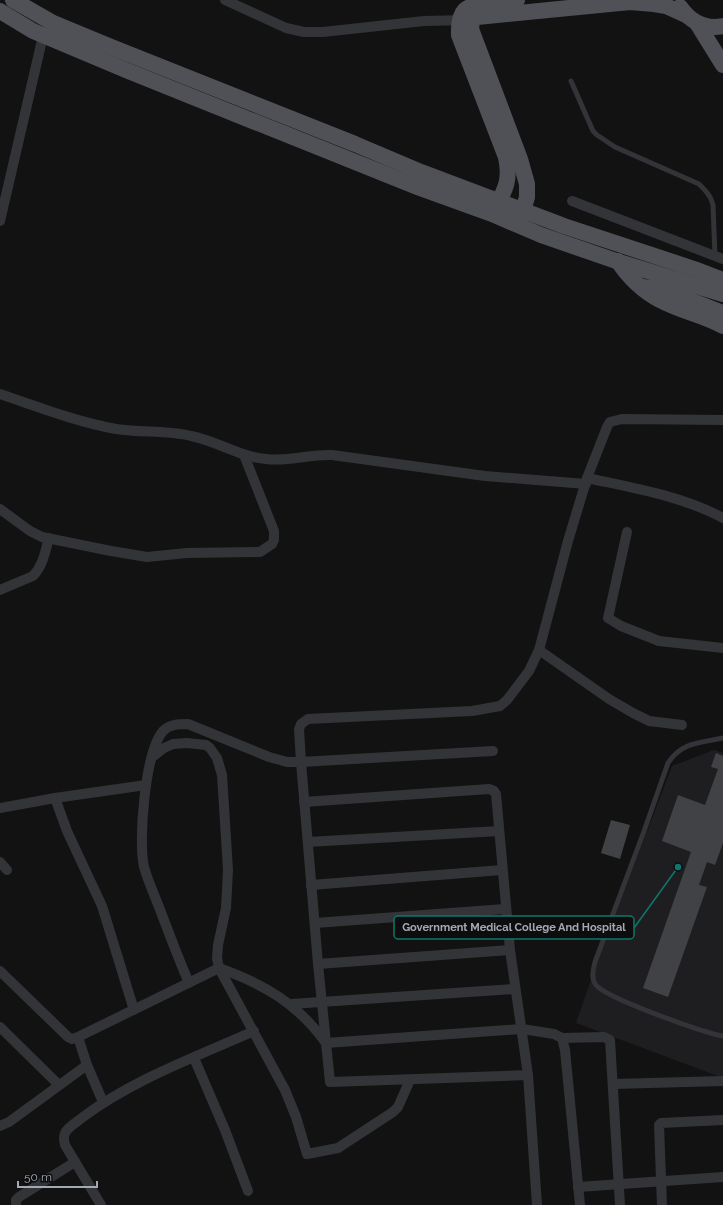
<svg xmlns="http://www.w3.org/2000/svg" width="723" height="1205" font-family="Raleway,sans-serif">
	<rect width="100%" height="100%" fill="#121213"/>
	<!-- built -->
	<polygon fill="#1e1e20" points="714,750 723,753 723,1078 576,1023 595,968 672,766"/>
	<!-- building -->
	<g fill="#414246">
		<polygon points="716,753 723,756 723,843 715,865 707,862 699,885 707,887 668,997 643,988 691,852 662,841 678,795 705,805 718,769 711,767"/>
		<polygon points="611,820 630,825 620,859 601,853"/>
	</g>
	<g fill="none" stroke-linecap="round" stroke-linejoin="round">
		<!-- lane -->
		<g stroke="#333438" stroke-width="5">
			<path d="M 571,81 L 593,131 L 597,135 L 615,147 L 699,184 C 706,191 711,196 713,205 L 715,256"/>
			<path d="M 723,738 C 700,743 681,742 668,763 L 643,834 L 595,962 C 593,970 591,979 596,985 C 606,998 704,1033 723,1036"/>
		</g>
		<!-- street -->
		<g stroke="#333438" stroke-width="10">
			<polyline points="225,0 286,28 304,32 323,32 424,21 466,20"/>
			<polyline points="572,201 723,259"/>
			<polyline points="0,221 43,36"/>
			<path d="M 0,394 C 38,407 77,422 116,429 C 141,433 167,430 191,436 C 217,441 240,457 266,459 C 288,462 310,454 332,455 L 485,476 L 586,484"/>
			<path d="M 587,478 C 633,488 682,496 723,518"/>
			<polyline points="0,509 30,531 42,537 111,551 147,557 187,553 260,552 272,544 274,540 274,531 244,455"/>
			<polyline points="627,532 608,618 621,626 659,641 723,648"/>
			<path d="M 0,590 L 33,576 C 43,566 45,552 49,538"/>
			<polyline points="539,650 609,699 633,713 649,721 682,725"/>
			<polyline points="152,757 164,748 173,744 187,743 206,745 210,748 217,758 222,775 228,870 226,908 218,945 217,958 219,968 285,1090 296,1117 307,1154 338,1148 393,1112 398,1107 410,1080"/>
			<polyline points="55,798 67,831 102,906 134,1010"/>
			<polyline points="304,802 489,789 494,791 496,794 510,950 528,1075 537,1205"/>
			<polyline points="0,808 55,798 146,785"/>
			<polyline points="308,842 499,831"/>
			<polyline points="0,862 7,870"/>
			<polyline points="311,885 502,870"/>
			<polyline points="315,923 505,909"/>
			<polyline points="318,964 510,950"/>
			<path d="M 0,971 L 68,1037 L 72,1039 L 78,1037 L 219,968 C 264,984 298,1004 326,1043 L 522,1029 L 554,1034 L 562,1038 L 565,1050 L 580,1205"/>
			<path d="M 189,983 C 178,958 169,933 159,907 C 154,894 148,881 144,867 C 138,841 145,752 163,731 C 170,724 179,724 188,724 L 269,757 L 287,762 L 301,762 L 493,751"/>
			<polyline points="291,1004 515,989"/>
			<polyline points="0,1027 59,1085"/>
			<polyline points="78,1037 87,1065 103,1102"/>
			<polyline points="562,1038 604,1037 610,1040 620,1205"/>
			<polyline points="194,1058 225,1130 248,1191"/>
			<polyline points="528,1075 330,1082 318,964 301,762 299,729 301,724 308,719 472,711 500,706 507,700 529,671 539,650 568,541 587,478 607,427 610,422 622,419 723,420"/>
			<polyline points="613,1084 723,1081"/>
			<polyline points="0,1126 9,1122 87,1065"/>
			<polyline points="578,1187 723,1177"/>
			<polyline points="16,1205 16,1200 19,1197 75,1162"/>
			<path d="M 101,1205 L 65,1145 C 64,1141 63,1137 65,1133 C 68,1127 77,1122 83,1117 C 134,1079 196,1057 254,1031"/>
			<polyline points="662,1205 659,1125 661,1123 723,1120"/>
		</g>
		<!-- primary -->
		<g stroke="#4f5157" stroke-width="16">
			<polyline points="13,0 53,23 111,47 355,144 421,172 564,226 694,269 723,280"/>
			<path d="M 680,7 C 690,21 705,30 723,26"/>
			<polyline points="0,11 33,31 128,71 420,188 492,214 541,235 619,262 723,294"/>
			<polyline points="697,23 723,65"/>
			<path d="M 494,211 C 505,190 511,181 506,157 L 459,35 C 458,10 465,5 488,3 C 498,2 507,1 517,0"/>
			<polyline points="518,220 523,211 527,197 527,184 520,159 471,29 472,20 477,17 630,2 654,4 666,6 686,15"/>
			<path d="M 618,261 C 627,276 644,292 660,300 C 680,311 703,315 723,326"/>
			<polyline points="643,287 664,290 723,313"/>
		</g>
	</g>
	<!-- callouts -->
	<path fill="none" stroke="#0f766e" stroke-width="1.5" d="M678 867L634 928"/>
	<circle fill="#0f766e" stroke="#0d0d0e" stroke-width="1.5" cx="678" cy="867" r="4"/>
	<rect fill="#0d0d0e" stroke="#0f766e" stroke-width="1.5" x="394" y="916" width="240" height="23" rx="4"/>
	<g font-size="11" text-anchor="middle" font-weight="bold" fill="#a3a9b4">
		<text x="514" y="931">Government Medical College And Hospital</text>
	</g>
	<!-- scale -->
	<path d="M18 1181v6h79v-6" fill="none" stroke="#a3a9b4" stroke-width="2"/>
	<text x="24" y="1181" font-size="12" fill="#a3a9b4" stroke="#0d0d0e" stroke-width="3" paint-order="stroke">50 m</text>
</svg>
